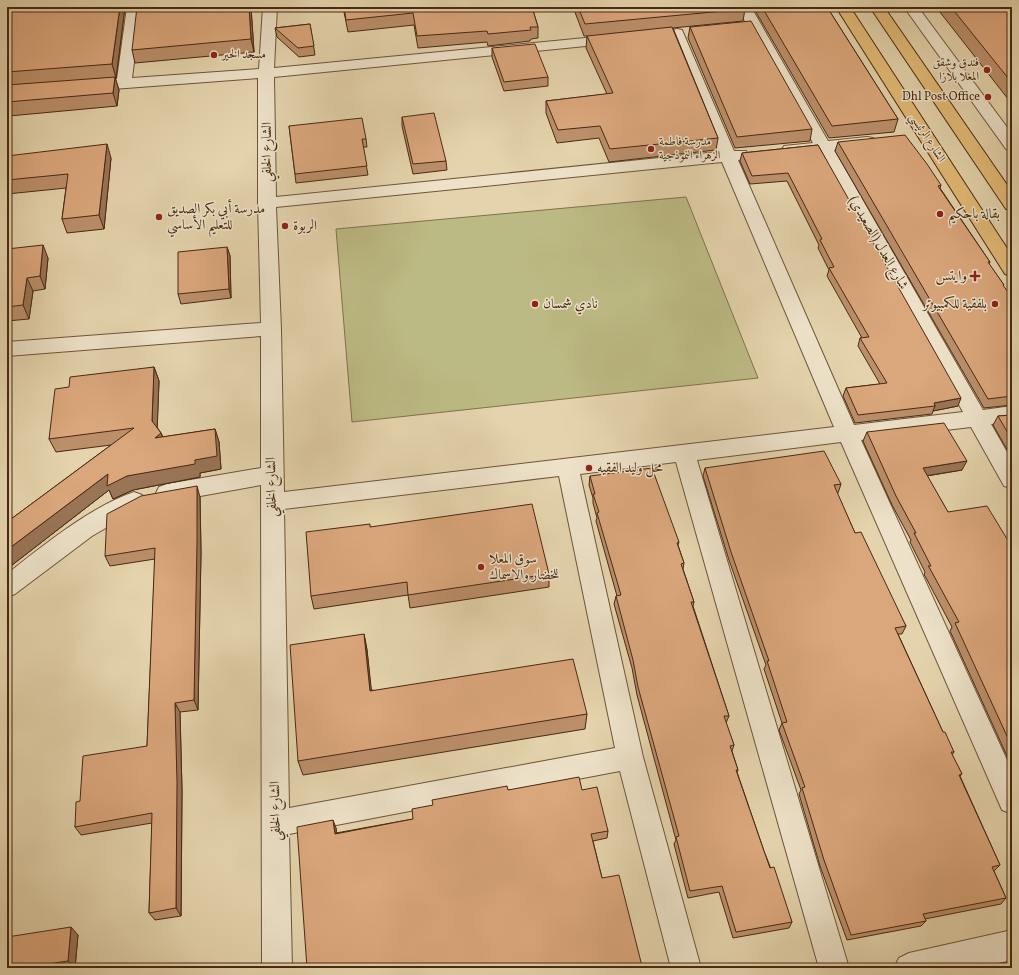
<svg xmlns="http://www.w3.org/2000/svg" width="1019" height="975" font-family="Vollkorn,Amiri,serif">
	<rect width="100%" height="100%" fill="#e4d3ac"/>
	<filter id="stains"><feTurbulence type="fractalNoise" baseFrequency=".005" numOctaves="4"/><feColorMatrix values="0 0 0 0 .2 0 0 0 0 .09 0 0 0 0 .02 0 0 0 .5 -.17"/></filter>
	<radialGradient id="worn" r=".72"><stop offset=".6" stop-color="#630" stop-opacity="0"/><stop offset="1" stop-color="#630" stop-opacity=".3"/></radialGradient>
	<!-- green -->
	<polygon fill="#bcba84" stroke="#82724c" points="686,197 758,378 352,422 336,229"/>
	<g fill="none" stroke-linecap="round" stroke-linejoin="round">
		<defs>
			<g id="minor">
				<path d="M 127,7 L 141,7 L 132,78 L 259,69 L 263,7 L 277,7 L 274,68 L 616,35 L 621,36 L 623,39 L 621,42 L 616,43 L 274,77 L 276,197 L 718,152 L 670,33 L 672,30 L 677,29 L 682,30 L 734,151 L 746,151 L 748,155 L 746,159 L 738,160 L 854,425 L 963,412 L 818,152 L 790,155 L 784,154 L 782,150 L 784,146 L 813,143 L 737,7 L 751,7 L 828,141 L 867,137 L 873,138 L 875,142 L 873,146 L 834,150 L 983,410 L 1012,406 L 1012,422 L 991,424 L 1012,461 L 1012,488 L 1004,486 L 971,427 L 861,440 L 1012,771 L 1012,814 L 1002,810 L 841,442 L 697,460 L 849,968 L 819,968 L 676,462 L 580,474 L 643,757 L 701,968 L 671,968 L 620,771 L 289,834 L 292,968 L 262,968 L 261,485 L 167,502 L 159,499 L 156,493 L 159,487 L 167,484 L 261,468 L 261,336 L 7,356 L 7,342 L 261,323 L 258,203 L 258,78 L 86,91 L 80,89 L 78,86 L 80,83 L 117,79 ZM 722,162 L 834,427 L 284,492 L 281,329 L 276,207 ZM 559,476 L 615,748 L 289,808 L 284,509 Z"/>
				<polygon points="904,7 918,7 1012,134 1012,150 1006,149"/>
				<path d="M 134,492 L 142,495 L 145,501 L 142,507 L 92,536 L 15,594 L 7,597 L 7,574 C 42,546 92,506 134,492 Z"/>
				<polygon points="1012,930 1012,960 975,968 894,968 899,958 909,953"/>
			</g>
			<g id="major">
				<polygon points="836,7 850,7 1012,256 1012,276 1005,274"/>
				<polygon points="870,7 884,7 1012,192 1012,210 1006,209"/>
			</g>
		</defs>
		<!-- minor casing -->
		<use href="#minor" stroke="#6f5439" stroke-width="2"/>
		<!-- major casing -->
		<use href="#major" stroke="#482913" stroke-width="2"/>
		<!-- minor -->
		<use href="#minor" fill="#ede2c9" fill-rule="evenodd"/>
		<!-- major -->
		<use href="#major" fill="#e2ba76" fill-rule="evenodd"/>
	</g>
	<!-- wall -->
	<g fill="#bb8f6a" stroke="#482913">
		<polygon points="7,7 125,7 116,78 115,78 119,90 117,106 9,116 7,123"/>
		<polygon points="251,7 254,52 135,63 132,50"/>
		<polygon points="343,7 532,7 538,27 538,38 531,39 530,41 488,46 487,42 418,48 414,25 348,32"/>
		<polygon points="573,7 744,7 745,9 743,21 673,28 718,138 716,150 609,162 599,138 557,143 546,113 546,101 607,94 586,48 587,36 584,36"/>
		<polygon points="753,7 827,7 898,119 894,132 829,138"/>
		<polygon points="932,7 1012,7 1012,104 936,7 932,8"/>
		<polygon points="310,24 315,55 299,57 277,37 275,28"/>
		<polygon points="690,27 812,129 810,141 735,148 688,38"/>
		<polygon points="492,48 548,77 548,86 504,91 492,57"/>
		<polygon points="402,117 446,161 447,170 413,174 402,126"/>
		<polygon points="289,126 366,139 367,147 363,147 368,175 296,183"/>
		<polygon points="838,142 941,185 940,188 990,262 989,264 1004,285 1003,286 1012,298 1012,405 984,408 835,151"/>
		<polygon points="818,145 958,406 933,411 932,414 855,423 843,396 846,388 880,384 858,346 860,338 862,338 827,276 829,270 818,248 819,245 787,181 750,184 740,161 742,153"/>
		<polygon points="7,156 111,158 104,229 67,233 62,219 66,188 7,194"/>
		<polygon points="227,247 230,256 231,298 181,304 178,294"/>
		<polygon points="7,249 48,258 45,289 33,291 29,319 7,321"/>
		<polygon points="154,367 159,381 157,427 161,433 163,437 215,429 219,442 221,469 200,473 200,477 133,490 113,499 109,490 7,569 7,522 111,445 56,452 49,439 69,387"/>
		<polygon points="1012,415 1012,458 993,425 998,416"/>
		<polygon points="867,432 962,470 927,476 948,512 1012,547 1012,767 950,631 952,627 925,576 924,575 925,572 910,542 911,540 892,505 863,441"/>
		<polygon points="705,468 841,484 838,493 837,493 855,533 906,626 902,634 898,634 943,732 954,752 952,755 962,774 960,776 1000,865 994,871 1006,898 1001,904 925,919 926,921 921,926 847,940 820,866 799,794 801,790 779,730 782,723 764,669 766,665 729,560 703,476"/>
		<polygon points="590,476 679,542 678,545 684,563 683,569 694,602 693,606 729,716 726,723 734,745 732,751 738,770 737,772 764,851 792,922 789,928 733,938 719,892 688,898 674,844 676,840 637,695 632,668 614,604 616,596 617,596 596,521 597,518 593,503 593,498 589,485"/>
		<polygon points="200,497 201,552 198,710 180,712 182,791 181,916 155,920 149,913 152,823 81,835 75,827 80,801 147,746 155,559 110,566 105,556"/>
		<polygon points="370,527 549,574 549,587 410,608 408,595 314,609 311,596"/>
		<polygon points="364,634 367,650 371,690 587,714 585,729 303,775 298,761"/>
		<polygon points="508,790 582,790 608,831 607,838 593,841 602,878 642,966 641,968 307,968 336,828 336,833 413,819"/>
		<polygon points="78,935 75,968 7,968"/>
	</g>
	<!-- shaded-wall -->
	<g fill="#997456" stroke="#482913">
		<polygon points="120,7 125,7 116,78 112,64"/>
		<polygon points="249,7 251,7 254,52 251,39"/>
		<polygon points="115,77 119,90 117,106 113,93"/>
		<polygon points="7,112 9,116 7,123"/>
		<polygon points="107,144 111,158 104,229 99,215"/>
		<polygon points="43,245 48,258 45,289 40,276"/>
		<polygon points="227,247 230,256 231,298 229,289"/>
		<polygon points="27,278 33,291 29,319 23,305"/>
		<polygon points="154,367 159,381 157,434 152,421"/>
		<polygon points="961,398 958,406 933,411 935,406 934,403"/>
		<polygon points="215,429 219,442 221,469 200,473 200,477 133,490 113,499 109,490 7,569 7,550 108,474 127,476 195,460"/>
		<polygon points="161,433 166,447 155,438"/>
		<polygon points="967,461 962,470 919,477 923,468"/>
		<polygon points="197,486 200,497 201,552 198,710 194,700"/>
		<polygon points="364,634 367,650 373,705 370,691"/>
		<polygon points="175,703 180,712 182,791 181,916 176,908"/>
		<polygon points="333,820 336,828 337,841 335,834"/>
		<polygon points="71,927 78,935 75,968 68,961"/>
	</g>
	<!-- building -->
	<g fill="#daa67b" stroke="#482913">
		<polygon points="7,7 120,7 112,64 7,72"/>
		<polygon points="137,7 249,7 251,39 132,50"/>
		<polygon points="344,7 532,7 538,27 530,27 531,30 488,34 487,31 417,36 413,13 346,20"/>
		<polygon points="578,7 744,7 745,9 585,24"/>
		<polygon points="762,7 827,7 898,119 832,126"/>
		<polygon points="951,7 1012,7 1012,83"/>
		<polygon points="751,21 812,129 737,137 690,27"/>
		<polygon points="310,24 314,46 298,48 275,28"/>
		<polygon points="672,27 718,138 610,149 600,126 558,130 546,101 613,93 587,36"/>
		<polygon points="535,44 548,77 504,82 492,48"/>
		<polygon points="115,77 113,93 7,102 7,85"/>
		<polygon points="434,113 446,161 413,164 402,117"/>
		<polygon points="362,118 366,139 362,139 367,166 295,174 289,126"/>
		<polygon points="905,135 927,164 941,185 938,186 990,262 988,262 1004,285 1003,285 1012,298 1012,396 988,399 838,142"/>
		<polygon points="107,144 99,215 62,219 68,174 7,180 7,156"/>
		<polygon points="818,145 961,398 934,403 935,406 858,415 846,388 887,383 860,338 869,337 829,268 834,267 820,240 822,239 788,173 752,176 742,153"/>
		<polygon points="43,245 40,276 27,278 23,305 7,307 7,249"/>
		<polygon points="227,247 229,289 178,294 178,252"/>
		<polygon points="154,367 152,421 161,433 155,438 215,429 217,456 195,460 195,464 127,476 107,486 108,474 7,550 7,522 134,428 49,439 55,389 69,387 70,377"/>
		<polygon points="1012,415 1012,440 998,416"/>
		<polygon points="944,423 967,461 923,468 948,512 987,506 1012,547 1012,747 955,623 959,622 929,567 928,566 931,566 914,533 916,533 896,496 867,432"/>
		<polygon points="824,451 841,484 834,485 855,533 861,532 906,626 895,628 943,732 945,732 954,752 951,752 962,774 959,775 1000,865 992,867 1006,898 923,914 926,921 851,935 824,860 802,788 805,787 782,723 787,722 767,661 769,661 731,552 705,468"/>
		<polygon points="652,468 679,542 677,543 684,563 681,564 694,602 691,602 729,716 724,716 734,745 730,746 738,770 736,770 764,851 770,868 774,867 792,922 736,932 722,886 690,891 676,837 679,836 638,687 633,660 616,596 621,595 597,513 599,512 593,494 595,494 590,476"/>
		<polygon points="197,486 197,542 194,700 175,703 177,782 176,908 149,913 152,813 75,827 76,802 80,801 83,756 147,746 155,548 105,556 107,514 141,496"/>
		<polygon points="532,504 549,574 408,595 407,582 311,596 306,532 370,524 370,527"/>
		<polygon points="364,634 370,691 573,659 587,714 298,761 290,645"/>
		<polygon points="579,777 582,790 597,787 608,831 591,834 602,878 619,875 642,966 631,968 307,968 297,827 333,820 335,834 413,819 412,809 433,805 432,800 507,786 508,790"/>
		<polygon points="71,927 68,961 21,968 7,968 7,937"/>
	</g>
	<!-- markers -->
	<g fill="#8f2418" stroke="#ede2c9" stroke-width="1.5">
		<circle cx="214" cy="55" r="4"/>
		<circle cx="987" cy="70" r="4"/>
		<circle cx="988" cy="97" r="4"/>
		<circle cx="651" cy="149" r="4"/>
		<circle cx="940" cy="214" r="4"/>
		<circle cx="159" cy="217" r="4"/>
		<circle cx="285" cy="226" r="4"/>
		<path d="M973 270h4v4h4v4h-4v4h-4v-4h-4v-4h4z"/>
		<circle cx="535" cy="304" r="4"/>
		<circle cx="995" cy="304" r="4"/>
		<circle cx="589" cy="468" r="4"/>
		<circle cx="481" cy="567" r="4"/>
	</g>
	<g text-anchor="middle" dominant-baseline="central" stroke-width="3" stroke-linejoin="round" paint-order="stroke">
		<!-- far-poi labels -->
		<g font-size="12" fill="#482913" stroke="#ede2c9" text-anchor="start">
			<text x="222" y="55">مسجد الخير</text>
			<text x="979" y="63" text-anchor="end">فندق وشقق<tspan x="979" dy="14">المعلا بلازا</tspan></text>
			<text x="980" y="97" text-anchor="end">Dhl Post Office</text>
			<text x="659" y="142">مدرسة فاطمة<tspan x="659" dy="14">الزهراء النموذجية</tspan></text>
		</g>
		<!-- far-street labels -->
		<g font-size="12" fill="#482913" stroke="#ede2c9">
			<text transform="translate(927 138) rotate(57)">الشارع الرئيسي</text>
		</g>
		<!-- street labels -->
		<g font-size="14" fill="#482913" stroke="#ede2c9">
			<text transform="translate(267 152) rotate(-90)">الشارع الخلفي</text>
			<text transform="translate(878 243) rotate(60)">شارع العدل (الصعيدي)</text>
			<text transform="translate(272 487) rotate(-91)">الشارع الخلفي</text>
			<text transform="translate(276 811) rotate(-91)">الشارع الخلفي</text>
		</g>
		<!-- poi labels -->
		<g font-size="14" fill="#482913" stroke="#ede2c9" text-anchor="start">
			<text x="167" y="209">مدرسة أبي بكر الصديق<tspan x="167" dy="16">للتعليم الأساسي</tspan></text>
			<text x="948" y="214">بقالة باحكيم</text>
			<text x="293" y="226">الربوة</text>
			<text x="967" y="276" text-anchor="end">وايتس</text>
			<text x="543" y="304">نادي شمسان</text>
			<text x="987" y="304" text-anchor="end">بلفقية للكمبيوتر</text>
			<text x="597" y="468">محل وليد الفقيه</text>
			<text x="489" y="559">سوق المعلا<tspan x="489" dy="16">للخضار والاسماك</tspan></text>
		</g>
	</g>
	<!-- margin -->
	<rect width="1019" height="975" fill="none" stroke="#e4d3ac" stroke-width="24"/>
	<rect x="8" y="8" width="1003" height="959" fill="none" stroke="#482913" stroke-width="2"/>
	<rect x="12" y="12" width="995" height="951" fill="none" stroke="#482913"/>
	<rect width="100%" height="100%" filter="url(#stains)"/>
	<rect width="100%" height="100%" fill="url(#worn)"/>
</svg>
